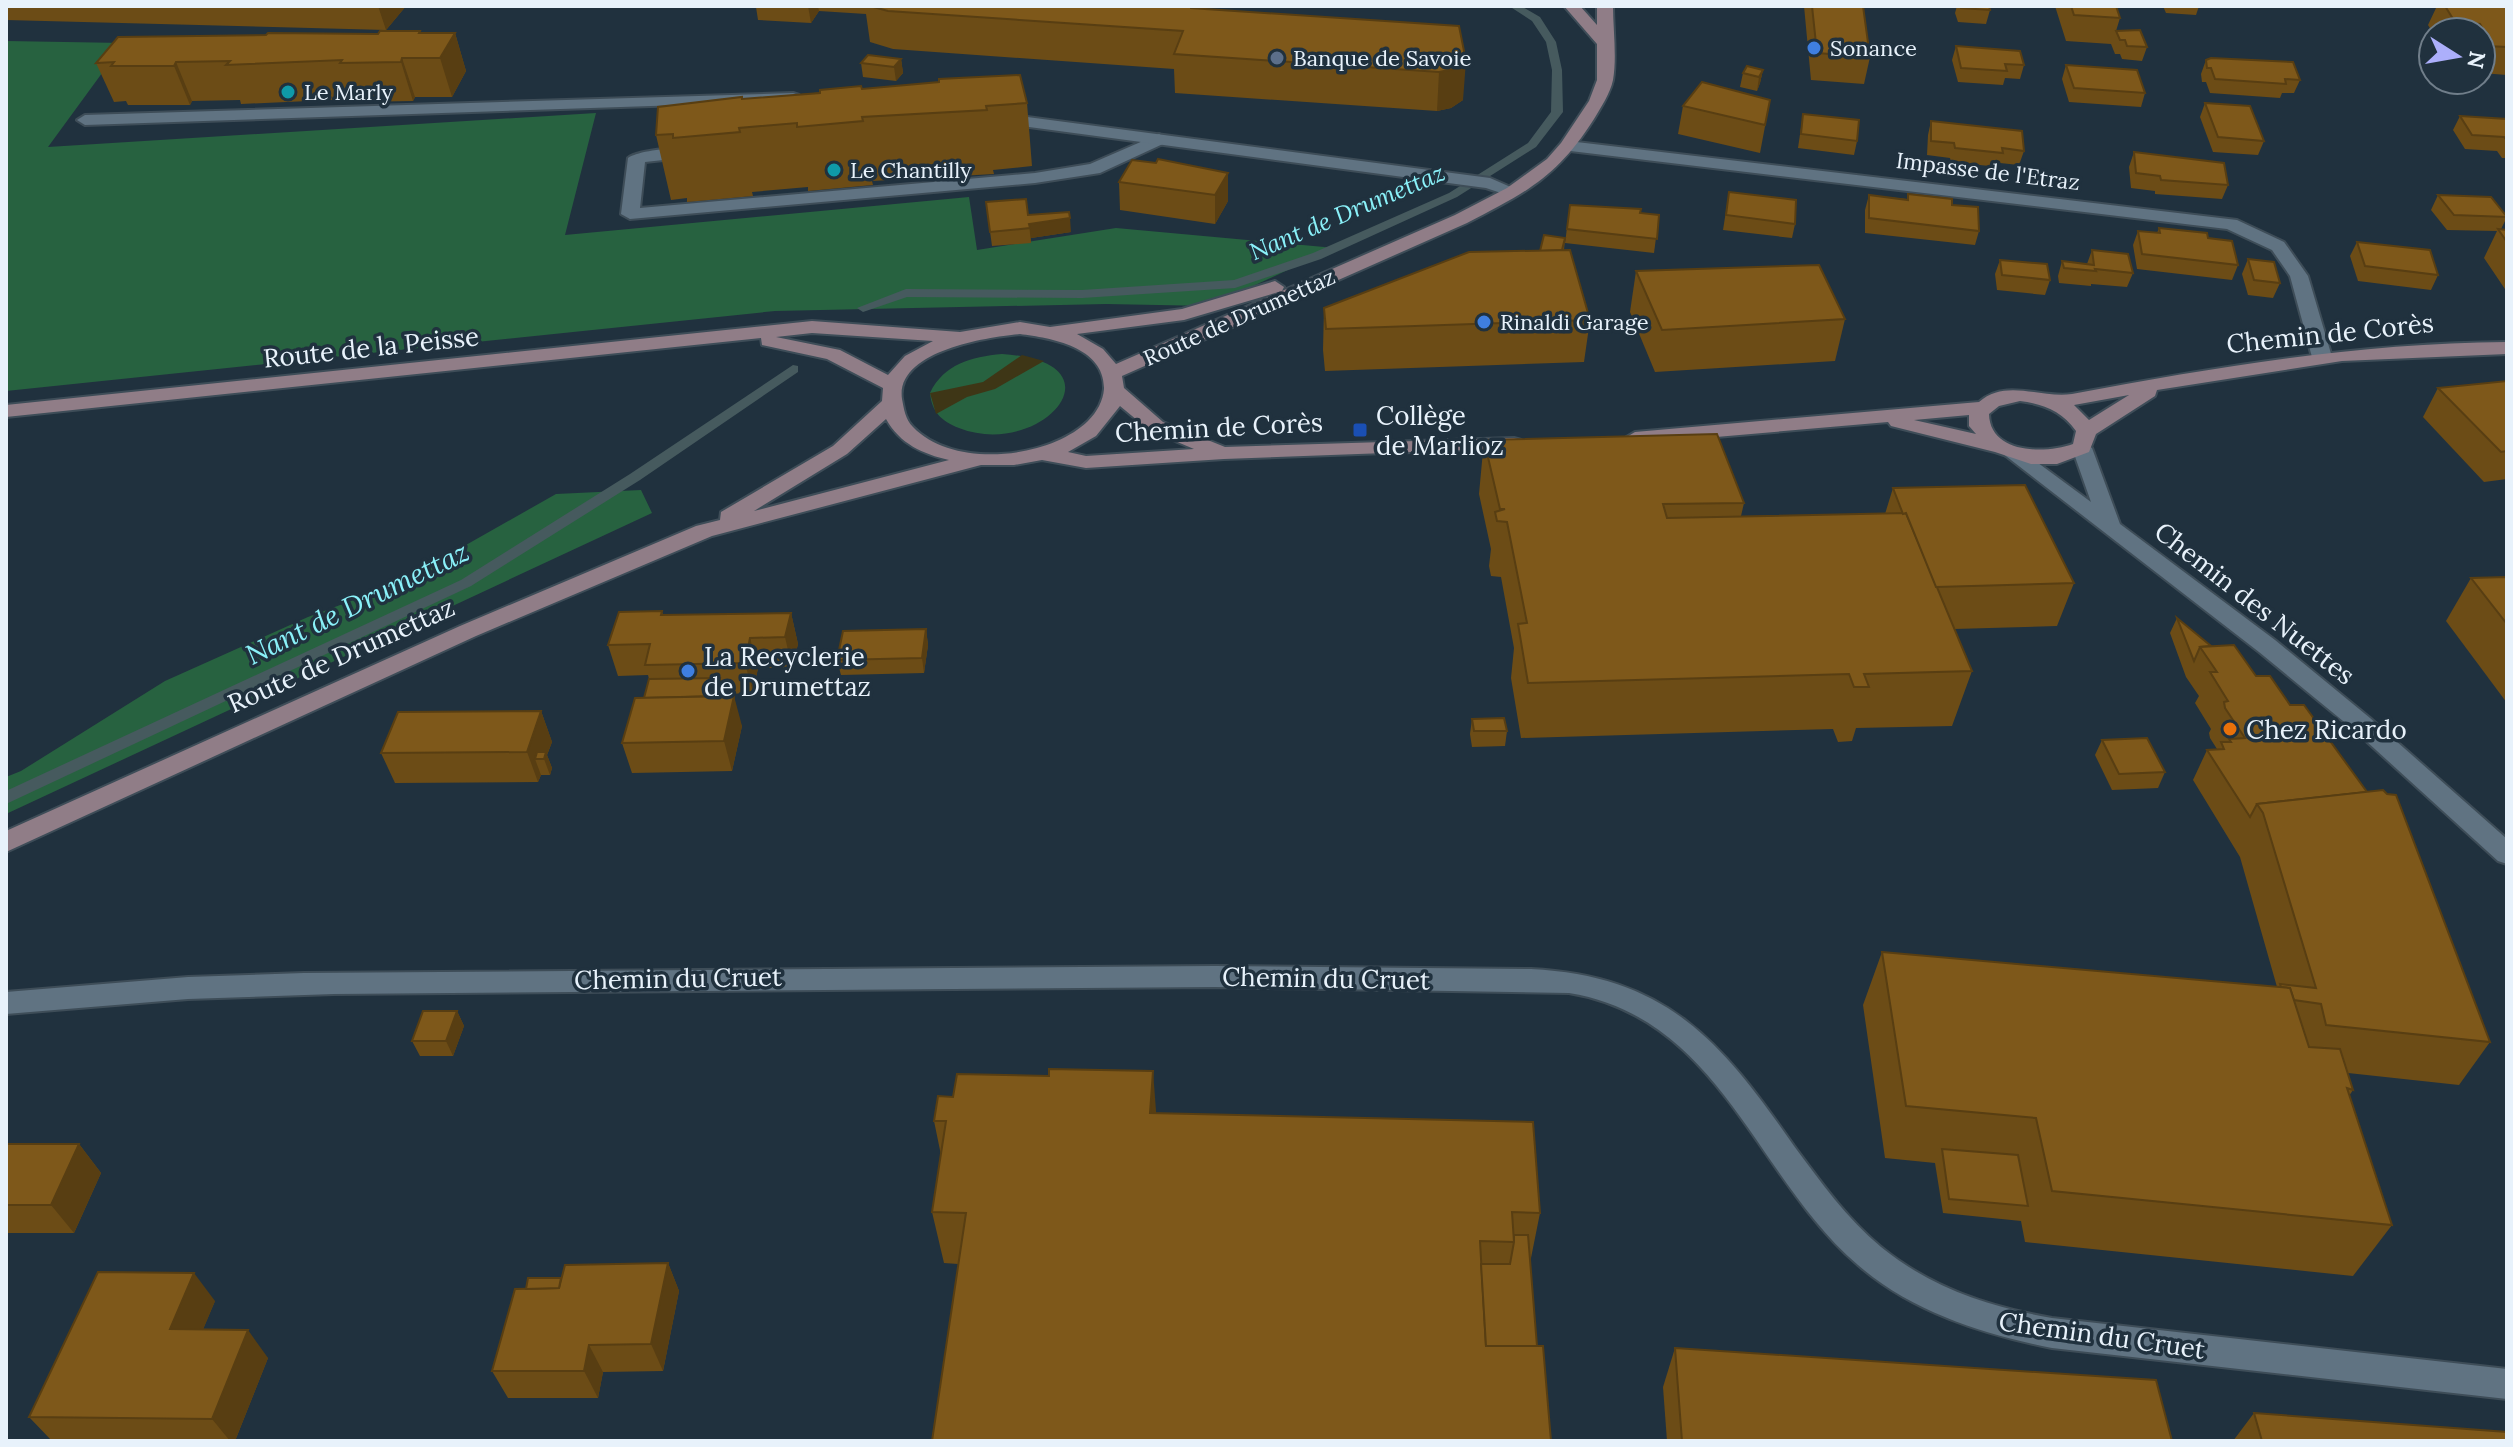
<svg xmlns="http://www.w3.org/2000/svg" width="2513" height="1447" font-family="Lora,serif">
	<rect width="100%" height="100%" fill="#20313e"/>
	<!-- green -->
	<g fill="#276240">
		<polygon points="6,41 124,43 48,147 596,113 565,235 969,197 977,250 1116,228 1335,248 1210,306 1106,304 775,311 6,391"/>
		<path d="M 1002,354 C 1128,362 1040,460 959,428 C 941,421 932,412 930,393 C 944,364 971,357 1002,354 Z"/>
		<polygon points="641,490 652,513 6,814 6,777 21,771 165,681 308,617 399,583 556,494"/>
	</g>
	<!-- sand -->
	<polygon fill="#3e3616" points="1022,355 1044,361 995,389 967,397 936,414 930,393 983,382"/>
	<g fill="none" stroke-linecap="round" stroke-linejoin="round">
		<!-- stream -->
		<g fill="#465a5e" fill-rule="evenodd">
			<polygon points="1509,6 1521,6 1540,17 1556,42 1562,70 1563,112 1536,147 1457,197 1321,259 1235,288 1082,298 907,297 863,312 857,308 906,289 1082,290 1234,280 1313,253 1449,193 1528,143 1551,112 1552,70 1546,42 1532,21"/>
			<polygon points="793,365 798,366 798,372 640,480 471,586 6,804 6,791 461,580 630,474"/>
		</g>
		<defs>
			<path id="lane" d="M 1159,134 L 1167,139 L 1165,143 L 1100,173 L 1035,183 L 630,219 L 621,214 L 628,158 C 638,150 690,144 700,152 L 691,157 L 645,162 L 640,208 L 1035,173 L 1090,164 Z"/>
			<g id="street">
				<polygon points="793,93 799,95 799,101 85,125 77,120 85,115"/>
				<polygon points="997,113 1490,178 1522,192 1513,197 1486,188 991,122 989,118 991,114"/>
				<polygon points="1568,141 2237,220 2284,242 2308,276 2332,357 2322,363 2312,357 2290,276 2272,250 2227,229 1562,150 1560,146"/>
				<polygon points="2082,442 2092,448 2120,524 2275,640 2370,718 2507,839 2507,864 2498,861 2354,730 2259,652 2002,453 2012,447 2019,449 2091,502 2072,448"/>
				<path d="M 1215,966 L 1531,969 C 1667,976 1721,1041 1794,1146 C 1820,1181 1847,1219 1881,1247 C 1931,1288 1990,1307 2052,1318 L 2507,1369 L 2507,1399 L 2052,1348 C 1983,1334 1912,1312 1858,1265 C 1755,1177 1721,1018 1569,993 L 1215,987 L 334,994 L 188,999 L 6,1014 L 6,992 L 188,977 L 304,973 Z"/>
			</g>
			<g id="secondary">
				<path d="M 1564,6 L 1580,6 L 1597,25 L 1597,6 L 1613,6 C 1613,29 1617,57 1613,80 C 1610,94 1601,107 1594,119 C 1557,177 1527,192 1467,223 L 1122,376 L 1124,388 L 1163,422 L 1225,447 L 1514,438 L 1521,440 L 1524,444 L 1521,448 L 1224,459 L 1086,468 L 1042,460 L 1014,465 L 981,465 L 712,536 L 476,636 L 6,852 L 6,831 L 460,626 L 696,526 L 720,520 L 721,512 L 833,446 L 882,401 L 883,388 L 827,359 L 762,345 L 761,338 L 6,417 L 6,405 L 812,321 L 960,332 L 1020,322 L 1050,327 L 1182,309 L 1275,281 L 1284,287 L 1282,291 L 1184,320 L 1077,334 L 1103,349 L 1116,364 L 1455,215 L 1507,188 L 1547,159 L 1561,143 L 1589,101 L 1597,80 L 1597,44 ZM 812,333 L 933,341 L 905,356 L 888,375 L 840,350 L 776,337 ZM 1020,334 C 1051,338 1105,347 1104,389 C 1103,401 1097,412 1088,421 C 1049,459 953,469 913,427 C 905,419 904,409 902,399 C 895,351 987,337 1020,334 ZM 1120,406 L 1149,430 L 1194,449 L 1086,456 L 1068,452 L 1096,436 ZM 886,419 C 900,444 923,454 949,460 L 754,511 L 847,454 Z"/>
				<path d="M 2507,342 L 2507,354 L 2342,361 L 2157,390 L 2155,396 L 2096,434 L 2089,452 L 2057,464 L 2031,464 L 1995,452 L 1891,426 L 1888,422 L 1635,444 L 1625,438 L 1635,432 L 1979,402 C 2006,378 2042,399 2072,394 C 2217,367 2359,343 2507,342 ZM 2129,395 L 2089,420 L 2074,405 ZM 2020,401 C 2043,404 2062,411 2076,431 L 2073,444 C 2045,454 1990,454 1989,414 L 1999,406 ZM 1969,415 L 1969,426 L 1976,434 L 1914,420 Z"/>
			</g>
		</defs>
		<!-- lane casing -->
		<use href="#lane" stroke="#3e4d58" stroke-width="4"/>
		<!-- street casing -->
		<use href="#street" stroke="#3e4d58" stroke-width="4"/>
		<!-- secondary casing -->
		<use href="#secondary" stroke="#3e4d58" stroke-width="4"/>
		<!-- lane -->
		<use href="#lane" fill="#607382" fill-rule="evenodd"/>
		<!-- street -->
		<use href="#street" fill="#607382" fill-rule="evenodd"/>
		<!-- secondary -->
		<use href="#secondary" fill="#907d87" fill-rule="evenodd"/>
	</g>
	<!-- wall -->
	<g fill="#6c4c16">
		<polygon points="6,6 406,6 386,30 6,20"/>
		<polygon points="747,6 1206,6 1205,9 1459,26 1463,100 1451,108 1437,111 1175,93 1174,69 893,49 870,42 866,14 819,11 811,23 758,20 756,7"/>
		<polygon points="1804,6 1863,6 1870,57 1864,84 1811,80"/>
		<polygon points="1957,6 1989,6 1990,10 1986,24 1958,22 1955,13"/>
		<polygon points="2055,6 2116,6 2120,18 2116,31 2147,47 2142,61 2122,59 2120,54 2115,54 2111,44 2066,41"/>
		<polygon points="2163,6 2199,6 2196,15 2166,13"/>
		<polygon points="2437,6 2507,6 2507,75 2481,73 2481,32 2433,33 2428,25"/>
		<polygon points="455,33 466,71 452,97 415,97 413,101 353,102 352,99 241,104 240,100 192,101 190,105 128,105 126,101 114,102 96,63 378,34"/>
		<polygon points="1956,46 2024,65 2020,79 2005,78 2003,85 1958,82 1952,60"/>
		<polygon points="901,59 903,73 896,81 863,77 861,63"/>
		<polygon points="2206,60 2300,80 2294,93 2282,93 2280,98 2210,93 2206,82 2202,82 2201,74"/>
		<polygon points="2066,65 2145,93 2141,107 2069,102 2062,79"/>
		<polygon points="1763,70 1760,83 1757,91 1740,87 1743,73"/>
		<polygon points="862,89 1027,103 1032,166 993,170 994,174 872,181 873,185 808,191 808,187 752,192 753,196 687,202 687,198 671,200 656,135 742,99"/>
		<polygon points="1770,100 1760,153 1678,134 1683,106"/>
		<polygon points="2205,103 2264,141 2258,155 2213,152 2200,117"/>
		<polygon points="1803,114 1857,141 1854,155 1798,148"/>
		<polygon points="2460,116 2507,119 2507,158 2502,158 2497,151 2465,149 2453,130"/>
		<polygon points="1931,121 2024,151 2019,165 2000,163 1999,167 1951,162 1950,158 1927,155 1928,135"/>
		<polygon points="2134,152 2228,185 2222,199 2155,194 2155,191 2131,188 2129,167"/>
		<polygon points="1228,173 1228,201 1215,224 1120,210 1119,182"/>
		<polygon points="1729,192 1795,224 1792,238 1723,230"/>
		<polygon points="1908,194 1952,205 1979,231 1975,245 1865,233 1865,210 1869,195 1907,199"/>
		<polygon points="2438,195 2507,217 2501,229 2507,230 2507,292 2484,258 2497,231 2447,230 2431,210"/>
		<polygon points="986,202 1028,215 1071,232 1031,238 1031,243 992,246"/>
		<polygon points="1570,205 1659,215 1654,253 1565,243"/>
		<polygon points="2159,228 2208,238 2238,265 2232,280 2137,269 2133,245 2138,231 2157,233"/>
		<polygon points="1565,238 1564,250 1590,320 1584,362 1325,371 1323,350 1324,308 1540,251"/>
		<polygon points="2357,242 2438,275 2431,290 2358,281 2350,256"/>
		<polygon points="2092,250 2133,273 2127,287 2091,284 2091,286 2059,283 2058,276 2062,261 2087,264"/>
		<polygon points="2248,259 2280,283 2273,298 2248,295 2242,274"/>
		<polygon points="2000,260 2050,280 2045,295 1997,290 1995,274"/>
		<polygon points="1636,271 1845,319 1835,361 1655,372 1630,312"/>
		<polygon points="2507,381 2507,479 2484,482 2423,417 2438,388"/>
		<polygon points="1484,440 1744,503 1741,516 1885,514 1893,488 2074,583 2057,626 1954,629 1972,671 1952,726 1856,728 1852,741 1838,742 1833,729 1521,738 1511,678 1514,648 1501,577 1491,576 1489,566 1491,549 1479,494"/>
		<polygon points="2507,577 2507,703 2446,621 2471,578"/>
		<polygon points="662,611 663,615 791,613 798,644 792,668 758,668 753,693 724,694 724,696 742,726 732,771 632,773 622,743 644,698 649,679 648,675 618,676 608,645"/>
		<polygon points="2177,618 2211,646 2490,1042 2459,1085 2348,1073 2353,1090 2349,1096 2392,1225 2353,1276 2025,1242 2021,1221 1943,1213 1935,1163 1885,1158 1863,1005 1882,952 2277,987 2240,857 2193,780 2207,750 2217,749 2210,738 2209,733 2211,729 2195,703 2199,696 2186,677 2170,633"/>
		<polygon points="926,629 928,645 924,673 841,675 837,660"/>
		<polygon points="541,711 552,742 547,755 552,768 550,775 541,775 538,782 395,783 381,753"/>
		<polygon points="1472,719 1507,731 1505,746 1472,747 1470,734"/>
		<polygon points="2102,740 2165,772 2158,788 2112,790 2095,755"/>
		<polygon points="457,1011 464,1026 453,1056 420,1056 412,1041"/>
		<polygon points="953,1097 1156,1113 1540,1213 1530,1263 1537,1346 1551,1441 958,1264 944,1263 932,1212 941,1155 934,1121"/>
		<polygon points="6,1144 79,1144 101,1173 74,1233 6,1233"/>
		<polygon points="668,1263 679,1291 663,1371 603,1372 598,1398 508,1398 492,1371 526,1289 561,1278"/>
		<polygon points="215,1301 203,1329 268,1358 235,1441 52,1441 29,1417"/>
		<polygon points="1675,1348 2172,1441 1667,1441 1663,1387"/>
		<polygon points="2254,1413 2507,1441 2233,1441"/>
	</g>
	<!-- shaded-wall -->
	<g fill="#583e12">
		<polygon points="378,6 406,6 386,30"/>
		<polygon points="808,6 818,6 819,11 811,23"/>
		<polygon points="1191,6 1206,6 1201,20 1191,20"/>
		<polygon points="455,33 466,71 452,97 440,58"/>
		<polygon points="402,58 415,97 413,101 401,62"/>
		<polygon points="901,59 903,73 896,81 894,67"/>
		<polygon points="1466,61 1463,100 1451,108 1437,111 1439,72"/>
		<polygon points="176,62 192,101 190,105 174,66"/>
		<polygon points="1763,70 1760,83 1757,91 1759,77"/>
		<polygon points="1228,173 1228,201 1215,224 1215,195"/>
		<polygon points="1070,218 1071,232 1031,238 1031,243 1029,224"/>
		<polygon points="791,613 798,644 792,668 785,637"/>
		<polygon points="926,629 928,645 924,673 922,658"/>
		<polygon points="750,638 758,668 753,693 745,663"/>
		<polygon points="720,678 724,693 716,727 712,711"/>
		<polygon points="734,696 742,726 732,771 724,741"/>
		<polygon points="541,711 552,742 547,755 552,768 550,775 544,759 535,759 541,775 538,782 527,752"/>
		<polygon points="457,1011 464,1026 453,1056 446,1041"/>
		<polygon points="1153,1071 1157,1124 1150,1113"/>
		<polygon points="79,1144 101,1173 74,1233 51,1205"/>
		<polygon points="668,1263 679,1291 663,1371 651,1344"/>
		<polygon points="194,1273 215,1301 192,1356 170,1329"/>
		<polygon points="248,1330 268,1358 235,1441 230,1441 212,1419"/>
		<polygon points="589,1345 603,1372 598,1398 584,1371"/>
	</g>
	<!-- building -->
	<g fill="#7e581a" stroke="#583e12" stroke-width="2">
		<polygon points="870,6 1191,6 1191,8 1459,26 1466,61 1454,69 1439,72 1174,54 1183,31 888,11"/>
		<polygon points="1812,6 1863,6 1870,57 1817,53"/>
		<polygon points="1961,6 1989,6 1990,10 1961,8"/>
		<polygon points="2071,6 2116,6 2120,18 2074,15"/>
		<polygon points="2445,6 2507,6 2507,47 2487,46 2481,37 2481,32 2478,32 2475,28 2483,29 2480,24 2455,22"/>
		<polygon points="2140,30 2147,47 2127,46 2125,40 2120,40 2116,31"/>
		<polygon points="380,31 420,31 419,33 455,33 440,58 402,58 401,62 340,63 342,60 226,65 230,61 176,62 174,66 111,66 114,62 96,63 118,37 266,35 268,33 378,34"/>
		<polygon points="1956,46 2020,51 2024,65 2005,64 2007,71 1961,68"/>
		<polygon points="868,55 901,59 894,67 861,63"/>
		<polygon points="2211,58 2293,62 2300,80 2285,79 2286,84 2215,79 2211,68 2207,68 2206,60"/>
		<polygon points="2066,65 2137,70 2145,93 2074,88"/>
		<polygon points="1747,66 1763,70 1759,77 1743,73"/>
		<polygon points="1020,75 1027,103 986,106 987,110 862,117 863,121 797,127 797,123 739,128 740,132 673,138 673,134 656,135 658,107 742,97 742,99 820,93 820,90 861,86 862,89 939,82 939,79"/>
		<polygon points="1702,82 1770,100 1765,125 1683,106"/>
		<polygon points="2205,103 2250,106 2264,141 2218,137"/>
		<polygon points="1803,114 1859,120 1857,141 1801,134"/>
		<polygon points="2460,116 2507,119 2507,140 2504,137 2472,135"/>
		<polygon points="1931,121 2022,131 2024,151 2002,148 2003,153 1955,148 1954,143 1931,141"/>
		<polygon points="2134,152 2224,163 2228,185 2161,180 2160,176 2136,173"/>
		<polygon points="1158,159 1228,173 1215,195 1119,182 1132,160 1156,163"/>
		<polygon points="1729,192 1796,200 1795,224 1726,215"/>
		<polygon points="1908,194 1952,199 1952,205 1978,207 1979,231 1869,218 1869,195 1908,200"/>
		<polygon points="2438,195 2491,197 2507,217 2454,215"/>
		<polygon points="1026,199 1028,215 1069,212 1070,218 1029,224 1030,228 990,232 986,202"/>
		<polygon points="1570,205 1641,209 1640,213 1659,215 1657,239 1567,229"/>
		<polygon points="2159,228 2207,233 2208,238 2232,241 2238,265 2142,254 2138,231 2160,233"/>
		<polygon points="2498,229 2507,230 2507,242"/>
		<polygon points="1544,235 1565,238 1562,250 1540,251"/>
		<polygon points="2357,242 2430,250 2438,275 2365,266"/>
		<polygon points="1570,250 1590,320 1326,329 1324,308 1469,252"/>
		<polygon points="2092,250 2128,254 2133,273 2095,269 2096,271 2064,268 2062,261 2094,265"/>
		<polygon points="2248,259 2274,262 2280,283 2254,280"/>
		<polygon points="2000,260 2047,264 2050,280 2002,275"/>
		<polygon points="1819,265 1845,319 1662,330 1636,271"/>
		<polygon points="2507,381 2507,451 2501,452 2438,388"/>
		<polygon points="1717,434 1744,503 1663,504 1667,518 1906,513 1972,671 1864,674 1869,687 1854,687 1849,674 1528,683 1518,624 1527,623 1507,522 1497,521 1495,512 1505,509 1500,509 1484,440"/>
		<polygon points="2025,485 2074,583 1936,587 1906,513 1903,514 1893,488"/>
		<polygon points="2507,577 2507,624 2471,578"/>
		<polygon points="662,611 661,615 791,613 785,637 750,638 745,663 645,665 650,644 608,645 619,612"/>
		<polygon points="2177,618 2211,646 2200,647 2194,661"/>
		<polygon points="926,629 922,658 837,660 843,631"/>
		<polygon points="2234,645 2256,676 2270,676 2290,705 2304,705 2367,792 2257,804 2250,817 2207,750 2224,749 2221,742 2231,742 2229,739 2245,738 2225,708 2224,702 2228,701 2210,672 2217,672 2200,647"/>
		<polygon points="720,678 716,696 644,698 649,679"/>
		<polygon points="734,696 724,741 622,743 635,698"/>
		<polygon points="541,711 527,752 381,753 398,712"/>
		<polygon points="1504,718 1507,731 1474,731 1472,719"/>
		<polygon points="2147,738 2165,772 2119,774 2102,740"/>
		<polygon points="537,752 546,752 544,759 535,759"/>
		<polygon points="2383,790 2387,794 2396,795 2490,1042 2326,1025 2321,1004 2294,1000 2290,988 2281,987 2280,984 2316,988 2263,813 2257,804"/>
		<polygon points="1882,952 2290,988 2309,1047 2340,1049 2353,1090 2347,1088 2392,1225 2052,1191 2036,1118 1906,1106"/>
		<polygon points="423,1011 457,1011 446,1041 412,1041"/>
		<polygon points="1049,1069 1153,1071 1150,1113 1533,1122 1540,1213 1512,1212 1514,1242 1480,1241 1486,1346 1543,1346 1551,1441 932,1441 966,1213 932,1212 946,1121 934,1121 938,1096 953,1097 957,1074 1049,1076"/>
		<polygon points="6,1144 79,1144 51,1205 6,1205"/>
		<polygon points="1942,1149 2018,1155 2028,1206 1949,1199"/>
		<polygon points="1514,1235 1528,1235 1537,1346 1486,1346 1481,1264 1510,1264 1514,1242"/>
		<polygon points="668,1263 651,1344 589,1345 584,1371 492,1371 515,1289 559,1288 565,1265"/>
		<polygon points="98,1272 194,1273 170,1329 248,1330 212,1419 29,1417"/>
		<polygon points="528,1278 561,1278 559,1288 526,1289"/>
		<polygon points="1675,1348 2156,1380 2172,1441 1682,1441"/>
		<polygon points="2254,1413 2507,1432 2507,1441 2262,1441"/>
	</g>
	<!-- markers -->
	<g fill="#3f7fe0" stroke="#20313e" stroke-width="3">
		<circle cx="1814" cy="48" r="8"/>
		<circle cx="1484" cy="322" r="8"/>
		<circle cx="688" cy="671" r="8"/>
	</g>
	<circle fill="#5c6f8a" stroke="#20313e" stroke-width="3" cx="1277" cy="58" r="8"/>
	<g fill="#0f9aa8" stroke="#20313e" stroke-width="3">
		<circle cx="288" cy="92" r="8"/>
		<circle cx="834" cy="170" r="8"/>
	</g>
	<rect fill="#1a4fb4" stroke="#20313e" stroke-width="3" x="1352" y="422" width="16" height="16" rx="4"/>
	<circle fill="#e8710a" stroke="#20313e" stroke-width="3" cx="2230" cy="729" r="8"/>
	<g text-anchor="middle" dominant-baseline="central" stroke-width="7" stroke-linejoin="round" paint-order="stroke">
		<!-- far-poi labels -->
		<g font-size="22" fill="#e8f2fb" stroke="#20313e" text-anchor="start">
			<text x="1830" y="48">Sonance</text>
			<text x="1293" y="58">Banque de Savoie</text>
			<text x="304" y="92">Le Marly</text>
			<text x="850" y="170">Le Chantilly</text>
			<text x="1500" y="322">Rinaldi Garage</text>
		</g>
		<!-- far-street labels -->
		<g font-size="22" fill="#e8f2fb" stroke="#20313e">
			<text transform="translate(1988 171) rotate(7)">Impasse de l'Etraz</text>
			<text transform="translate(1239 317) rotate(-24)">Route de Drumettaz</text>
		</g>
		<!-- far-water labels -->
		<g font-size="24" font-style="italic" fill="#8af1f9" stroke="#20313e">
			<text transform="translate(1347 212) rotate(-23)">Nant de Drumettaz</text>
		</g>
		<!-- street labels -->
		<g font-size="26" fill="#e8f2fb" stroke="#20313e">
			<text transform="translate(2330 333) rotate(-6)">Chemin de Corès</text>
			<text transform="translate(371 347) rotate(-6)">Route de la Peisse</text>
			<text transform="translate(1219 427) rotate(-3)">Chemin de Corès</text>
			<text transform="translate(2255 603) rotate(38)">Chemin des Nuettes</text>
			<text transform="translate(341 655) rotate(-24)">Route de Drumettaz</text>
			<text transform="translate(678 978) rotate(-1)">Chemin du Cruet</text>
			<text transform="translate(1326 978) rotate(1)">Chemin du Cruet</text>
			<text transform="translate(2102 1335) rotate(8)">Chemin du Cruet</text>
		</g>
		<!-- poi labels -->
		<g font-size="26" fill="#e8f2fb" stroke="#20313e" text-anchor="start">
			<text x="1376" y="415">Collège<tspan x="1376" dy="30">de Marlioz</tspan></text>
			<text x="704" y="656">La Recyclerie<tspan x="704" dy="30">de Drumettaz</tspan></text>
			<text x="2246" y="729">Chez Ricardo</text>
		</g>
		<!-- water labels -->
		<g font-size="28" font-style="italic" fill="#8af1f9" stroke="#20313e">
			<text transform="translate(357 603) rotate(-26)">Nant de Drumettaz</text>
		</g>
	</g>
	<!-- border -->
	<rect width="2513" height="1447" fill="none" stroke="#e8f2fb" stroke-width="16"/>
	<!-- north arrow -->
	<g transform="translate(2457 56) rotate(101)"><circle r="38" fill="#20313e" stroke="#707e8a" stroke-width="2"/>
	<path d="M0-6L14 30L0 20L-14 30Z" fill="#acaffb"/>
	<text y="-12" font-size="22" font-weight="bold" text-anchor="middle" fill="#e8f2fb">N</text>
	</g>
</svg>
